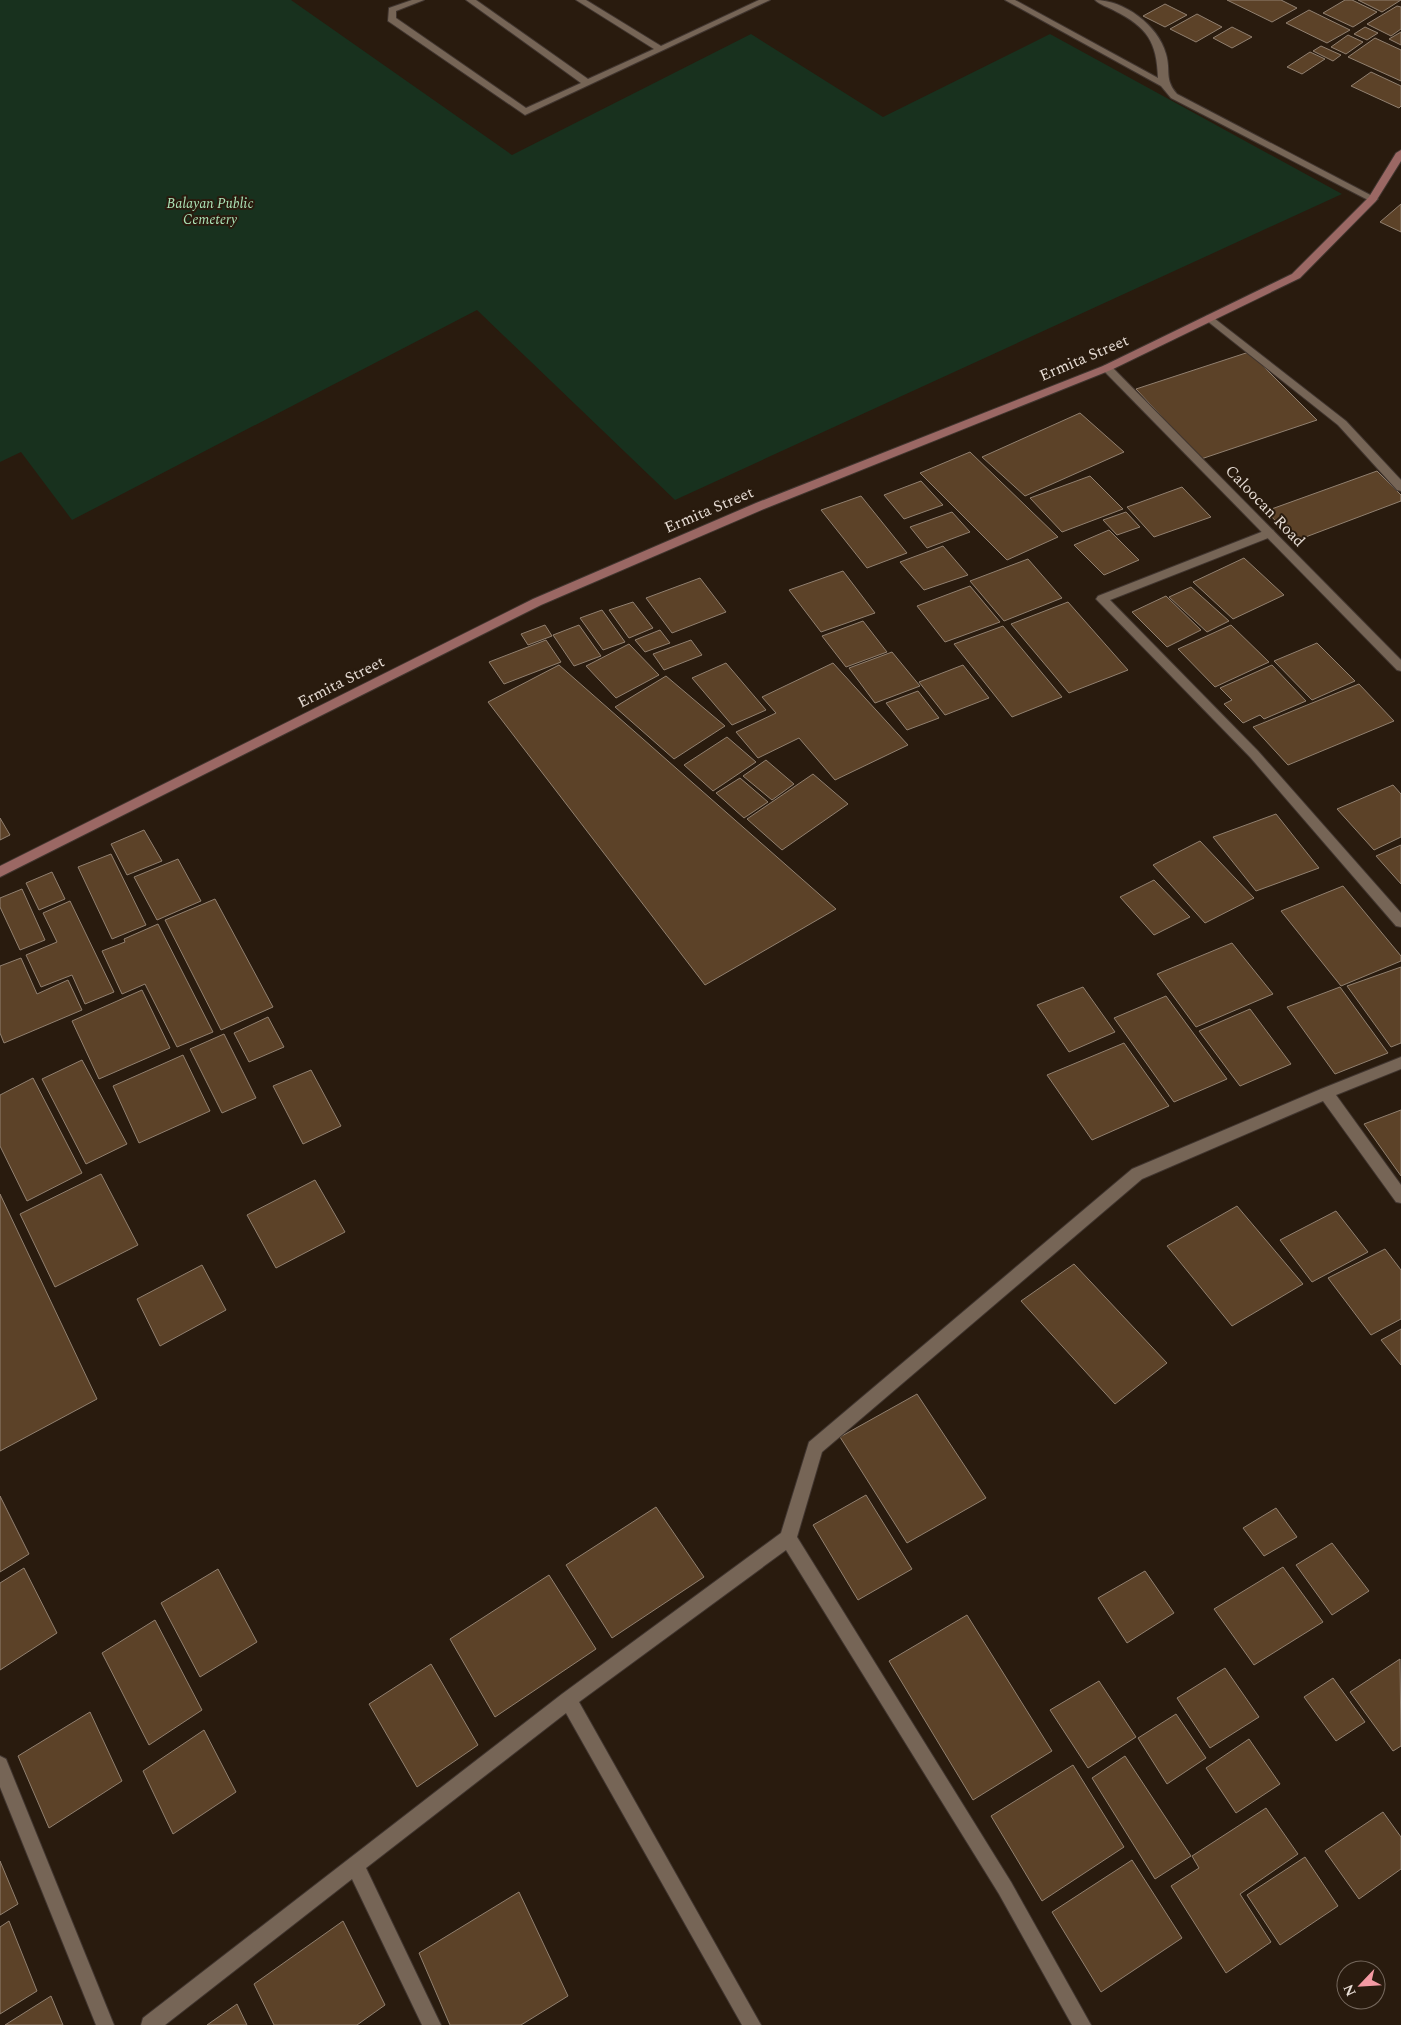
<svg xmlns="http://www.w3.org/2000/svg" width="1401" height="2025" font-family="Spectral,serif">
	<rect width="100%" height="100%" fill="#291b0e"/>
	<!-- green -->
	<polygon fill="#18311e" points="0,0 291,0 512,155 751,34 883,117 1050,34 1342,194 675,500 477,310 72,520 21,452 0,462"/>
	<!-- building -->
	<g fill="#5c4228" stroke="#918070">
		<polygon points="1227,0 1281,0 1297,8 1272,22"/>
		<polygon points="1345,0 1352,0 1377,12 1353,27 1323,13"/>
		<polygon points="1358,0 1401,0 1382,12"/>
		<polygon points="1165,4 1187,15 1165,27 1143,16"/>
		<polygon points="1397,6 1401,7 1401,29 1391,36 1367,24"/>
		<polygon points="1309,10 1350,30 1327,43 1286,23"/>
		<polygon points="1197,14 1222,27 1196,42 1170,29"/>
		<polygon points="1232,27 1252,37 1232,48 1213,38"/>
		<polygon points="1365,27 1378,33 1367,40 1354,34"/>
		<polygon points="1401,32 1401,45 1389,39"/>
		<polygon points="1348,35 1363,42 1346,54 1331,47"/>
		<polygon points="1375,38 1401,50 1401,81 1348,57"/>
		<polygon points="1321,46 1341,55 1333,61 1313,51"/>
		<polygon points="1310,52 1325,59 1302,74 1287,67"/>
		<polygon points="1371,72 1401,86 1401,106 1399,108 1351,86"/>
		<polygon points="1401,204 1401,232 1380,222"/>
		<polygon points="1249,352 1317,420 1201,459 1136,389"/>
		<polygon points="1080,413 1124,452 1025,496 982,457"/>
		<polygon points="970,452 1058,537 1007,560 920,473"/>
		<polygon points="1377,471 1401,495 1401,501 1295,541 1266,511"/>
		<polygon points="1090,476 1123,509 1062,532 1030,498"/>
		<polygon points="921,481 943,505 904,519 884,495"/>
		<polygon points="1182,487 1211,517 1154,537 1127,507"/>
		<polygon points="861,496 907,553 867,568 821,510"/>
		<polygon points="952,512 970,532 927,548 910,527"/>
		<polygon points="1126,512 1140,527 1117,535 1103,520"/>
		<polygon points="1109,530 1139,560 1104,575 1074,545"/>
		<polygon points="943,546 968,575 924,590 900,562"/>
		<polygon points="1244,558 1284,595 1233,619 1193,582"/>
		<polygon points="1028,559 1062,598 1004,621 970,581"/>
		<polygon points="843,571 875,613 821,632 789,590"/>
		<polygon points="700,578 726,612 672,633 646,598"/>
		<polygon points="970,586 1000,622 945,642 917,606"/>
		<polygon points="1191,587 1229,621 1207,632 1169,597"/>
		<polygon points="1166,596 1201,630 1167,647 1132,612"/>
		<polygon points="633,602 653,628 629,638 609,610"/>
		<polygon points="1068,602 1128,670 1069,693 1011,624"/>
		<polygon points="602,610 625,642 603,650 580,618"/>
		<polygon points="863,621 887,652 846,667 822,636"/>
		<polygon points="545,625 552,636 528,645 521,634"/>
		<polygon points="579,625 601,656 574,666 553,635"/>
		<polygon points="1231,625 1269,662 1215,687 1178,649"/>
		<polygon points="1003,626 1062,697 1012,717 954,644"/>
		<polygon points="660,630 670,643 645,652 635,640"/>
		<polygon points="546,640 561,662 504,684 489,662"/>
		<polygon points="691,640 702,655 664,670 653,654"/>
		<polygon points="1317,643 1355,681 1312,700 1274,661"/>
		<polygon points="629,644 659,675 616,698 586,666"/>
		<polygon points="892,652 920,686 875,703 849,668"/>
		<polygon points="726,663 766,710 732,725 692,678"/>
		<polygon points="833,663 908,745 835,780 799,738 758,758 736,732 776,713 762,697"/>
		<polygon points="559,665 836,909 705,985 488,702"/>
		<polygon points="963,665 989,698 945,715 919,682"/>
		<polygon points="1272,665 1306,701 1264,719 1260,715 1243,723 1224,704 1232,700 1220,688"/>
		<polygon points="666,676 725,726 674,759 615,707"/>
		<polygon points="1359,684 1394,721 1288,765 1253,727"/>
		<polygon points="918,691 939,718 907,730 886,703"/>
		<polygon points="727,737 756,762 713,791 684,765"/>
		<polygon points="766,760 794,784 772,800 743,776"/>
		<polygon points="813,774 848,804 782,850 747,819"/>
		<polygon points="740,778 768,802 744,818 716,793"/>
		<polygon points="1393,785 1401,794 1401,837 1374,850 1337,809"/>
		<polygon points="1276,814 1319,868 1256,891 1213,837"/>
		<polygon points="0,818 10,835 0,840"/>
		<polygon points="144,830 162,861 127,875 111,844"/>
		<polygon points="1200,841 1254,898 1205,923 1153,865"/>
		<polygon points="1401,845 1401,884 1376,856"/>
		<polygon points="111,854 146,925 112,939 78,867"/>
		<polygon points="178,859 201,901 157,920 134,877"/>
		<polygon points="52,872 65,899 39,910 26,883"/>
		<polygon points="1154,880 1190,917 1154,935 1120,897"/>
		<polygon points="1343,886 1401,956 1401,961 1341,986 1281,911"/>
		<polygon points="22,889 45,940 20,950 0,907 0,898"/>
		<polygon points="215,899 273,1007 221,1030 165,920"/>
		<polygon points="70,901 114,992 85,1004 72,975 41,987 26,955 57,942 43,913"/>
		<polygon points="158,924 213,1032 177,1047 145,984 122,994 102,951 125,942 124,939"/>
		<polygon points="1232,943 1273,994 1196,1027 1157,974"/>
		<polygon points="21,958 37,994 68,980 82,1010 4,1043 0,1033 0,966"/>
		<polygon points="1401,967 1401,1043 1391,1047 1347,986"/>
		<polygon points="1083,987 1115,1032 1069,1052 1037,1005"/>
		<polygon points="1340,987 1388,1053 1335,1074 1287,1007"/>
		<polygon points="142,990 170,1048 99,1079 72,1021"/>
		<polygon points="1166,996 1227,1079 1174,1102 1114,1018"/>
		<polygon points="1250,1009 1291,1064 1240,1086 1199,1031"/>
		<polygon points="268,1017 284,1047 249,1062 234,1033"/>
		<polygon points="224,1034 256,1098 222,1113 190,1049"/>
		<polygon points="1124,1043 1169,1106 1092,1140 1047,1075"/>
		<polygon points="183,1055 210,1111 139,1143 113,1086"/>
		<polygon points="82,1060 127,1144 86,1164 42,1079"/>
		<polygon points="311,1070 341,1126 303,1144 273,1086"/>
		<polygon points="33,1078 82,1173 27,1201 0,1146 0,1095"/>
		<polygon points="1401,1110 1401,1176 1364,1124"/>
		<polygon points="101,1174 138,1245 55,1287 20,1214"/>
		<polygon points="315,1180 345,1232 276,1268 247,1215"/>
		<polygon points="0,1194 97,1399 0,1451"/>
		<polygon points="1237,1206 1303,1284 1232,1326 1167,1246"/>
		<polygon points="1336,1211 1368,1252 1312,1282 1280,1240"/>
		<polygon points="1385,1249 1401,1270 1401,1319 1371,1335 1328,1278"/>
		<polygon points="1074,1264 1167,1363 1115,1404 1021,1301"/>
		<polygon points="202,1265 226,1310 160,1346 137,1299"/>
		<polygon points="1401,1329 1401,1365 1381,1340"/>
		<polygon points="917,1394 986,1498 907,1543 840,1437"/>
		<polygon points="866,1495 912,1569 858,1600 813,1525"/>
		<polygon points="0,1496 29,1554 0,1572"/>
		<polygon points="656,1507 704,1577 612,1638 566,1565"/>
		<polygon points="1276,1508 1297,1537 1264,1556 1243,1528"/>
		<polygon points="1332,1543 1369,1591 1332,1615 1296,1565"/>
		<polygon points="1283,1567 1323,1622 1254,1665 1214,1609"/>
		<polygon points="24,1568 57,1633 0,1670 0,1583"/>
		<polygon points="218,1569 257,1642 200,1677 161,1603"/>
		<polygon points="1145,1571 1174,1613 1127,1643 1098,1598"/>
		<polygon points="549,1575 596,1649 495,1717 450,1639"/>
		<polygon points="967,1615 1052,1751 973,1800 889,1661"/>
		<polygon points="155,1620 202,1710 149,1745 102,1653"/>
		<polygon points="1400,1659 1401,1746 1393,1751 1350,1692"/>
		<polygon points="431,1664 478,1745 417,1787 369,1704"/>
		<polygon points="1225,1668 1259,1717 1210,1748 1177,1698"/>
		<polygon points="1333,1678 1365,1722 1336,1741 1304,1697"/>
		<polygon points="1099,1681 1136,1737 1088,1768 1050,1710"/>
		<polygon points="90,1712 122,1781 49,1828 18,1756"/>
		<polygon points="1176,1714 1206,1758 1167,1784 1138,1738"/>
		<polygon points="204,1730 236,1792 173,1834 143,1771"/>
		<polygon points="1249,1739 1280,1784 1236,1813 1206,1768"/>
		<polygon points="1125,1756 1191,1856 1155,1879 1092,1778"/>
		<polygon points="1073,1765 1124,1847 1042,1901 991,1816"/>
		<polygon points="1266,1808 1298,1854 1240,1894 1271,1942 1226,1973 1171,1886 1199,1868 1192,1856"/>
		<polygon points="1383,1812 1401,1837 1401,1869 1359,1899 1325,1851"/>
		<polygon points="1305,1857 1338,1906 1280,1945 1247,1895"/>
		<polygon points="1132,1860 1182,1938 1101,1992 1052,1912"/>
		<polygon points="0,1861 18,1904 0,1915"/>
		<polygon points="519,1892 568,1996 521,2025 450,2025 419,1953"/>
		<polygon points="9,1921 37,1991 0,2014 0,1927"/>
		<polygon points="343,1921 385,2005 357,2025 274,2025 254,1984"/>
		<polygon points="51,1996 63,2025 5,2025"/>
		<polygon points="237,2004 247,2025 207,2025"/>
	</g>
	<g fill="none" stroke-linecap="round" stroke-linejoin="round">
		<defs>
			<g id="minor">
				<polygon points="412,0 424,0 396,11 396,18 526,108 581,83 466,0 476,0 588,79 654,49 576,0 586,0 661,46 759,0 770,0 525,115 388,21 389,8"/>
				<path d="M 1005,0 L 1015,0 L 1158,78 C 1157,42 1147,27 1115,11 C 1108,7 1100,5 1095,0 C 1124,0 1158,25 1166,54 C 1171,71 1164,79 1177,94 L 1378,199 L 1373,202 L 1370,201 L 1171,98 L 1161,86 Z"/>
				<polygon points="1210,315 1346,421 1401,480 1401,491 1397,490 1338,425 1206,320 1205,318 1206,316"/>
				<polygon points="1269,529 1273,530 1275,533 1273,536 1110,600 1258,751 1401,913 1401,927 1396,926 1250,757 1096,599 1098,596"/>
				<polygon points="1401,1057 1401,1069 1336,1095 1401,1185 1401,1203 1396,1202 1323,1101 1142,1179 822,1452 797,1537 1011,1882 1091,2025 1072,2025 999,1894 786,1550 579,1702 761,2025 742,2025 566,1713 366,1868 441,2025 422,2025 352,1879 165,2025 141,2025 143,2018 562,1694 781,1533 809,1442 1132,1169 1321,1089"/>
				<polygon points="0,1756 6,1759 114,2025 96,2025 0,1787"/>
			</g>
			<polygon id="tertiary" points="1107,365 1111,366 1401,660 1401,671 1397,670 1103,370 1102,368 1103,366"/>
			<polygon id="secondary" points="1401,150 1401,161 1376,201 1300,278 1111,370 764,509 541,605 0,877 0,866 533,599 756,503 1103,366 1292,274 1369,197 1396,153"/>
		</defs>
		<!-- minor casing -->
		<use href="#minor" stroke="#40352f" stroke-width="2"/>
		<!-- tertiary casing -->
		<use href="#tertiary" stroke="#40352f" stroke-width="2"/>
		<!-- secondary casing -->
		<use href="#secondary" stroke="#40352f" stroke-width="2"/>
		<!-- minor -->
		<use href="#minor" fill="#766556" fill-rule="evenodd"/>
		<!-- tertiary -->
		<use href="#tertiary" fill="#766556" fill-rule="evenodd"/>
		<!-- secondary -->
		<use href="#secondary" fill="#9b6864" fill-rule="evenodd"/>
	</g>
	<g text-anchor="middle" dominant-baseline="central" stroke-width="4" stroke-linejoin="round" paint-order="stroke">
		<!-- far-park labels -->
		<g font-size="14" font-style="italic" fill="#abe2b6" stroke="#291b0e">
			<text x="210" y="203">Balayan Public<tspan x="210" dy="16">Cemetery</tspan></text>
		</g>
		<!-- street labels -->
		<g font-size="16" fill="#e6dcd4" stroke="#291b0e">
			<text transform="translate(1084 358) rotate(-23)">Ermita Street</text>
			<text transform="translate(1265 506) rotate(46)">Caloocan Road</text>
			<text transform="translate(709 510) rotate(-23)">Ermita Street</text>
			<text transform="translate(341 682) rotate(-27)">Ermita Street</text>
		</g>
	</g>
	<!-- north arrow -->
	<g transform="translate(1361 1985) rotate(245)"><circle r="24" fill="#291b0e" stroke="#75685d"/>
	<path d="M0-4L9 19L0 12L-9 19Z" fill="#f49aa3"/>
	<text y="-8" font-size="14" font-weight="bold" text-anchor="middle" fill="#e6dcd4">N</text>
	</g>
</svg>
